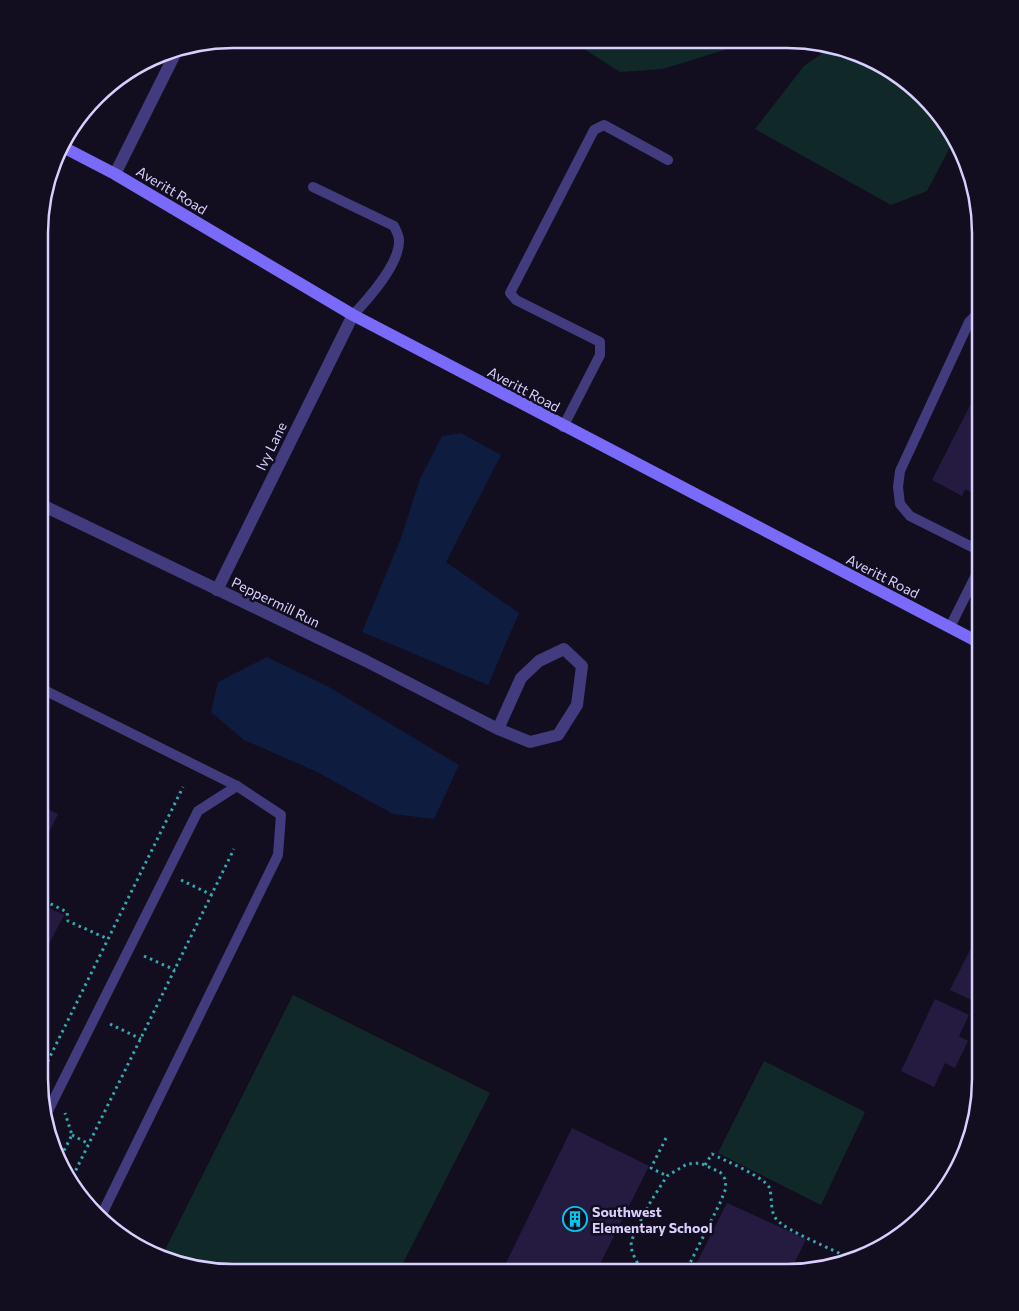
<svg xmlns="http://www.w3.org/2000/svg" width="1019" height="1311" font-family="Commissioner,sans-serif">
	<rect width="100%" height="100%" fill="#120e20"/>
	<!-- green -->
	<g fill="#112829">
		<polygon points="570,40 756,40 663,69 620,72"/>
		<polygon points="831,47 894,72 932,104 955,138 927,191 891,205 755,129 804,66"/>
		<polygon points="293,995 490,1093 399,1271 207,1271 163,1254"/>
		<polygon points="764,1061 865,1112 821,1205 718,1153"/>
	</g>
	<!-- water -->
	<g fill="#0d1c3f">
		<polygon points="461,433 501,455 446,562 519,613 488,685 362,632 401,538 420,479 442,436"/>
		<polygon points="267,657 329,687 459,765 434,819 393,814 315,771 244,740 211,712 218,682"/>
	</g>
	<!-- building -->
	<g fill="#251b40">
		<polygon points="980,386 980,497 965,489 962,496 932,480"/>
		<polygon points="39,805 58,814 39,853"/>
		<polygon points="39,903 64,915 39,963"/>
		<polygon points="980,930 980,1004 950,990"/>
		<polygon points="935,999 969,1015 959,1036 968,1041 955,1068 945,1063 934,1087 901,1071"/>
		<polygon points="572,1128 649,1166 596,1272 502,1271"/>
		<polygon points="727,1203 806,1239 790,1272 692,1272"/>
	</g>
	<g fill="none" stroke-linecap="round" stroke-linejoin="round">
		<!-- path -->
		<g stroke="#33aaad" stroke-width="3" stroke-dasharray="2.5 4" stroke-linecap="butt">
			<polyline points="181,880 212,895"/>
			<polyline points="39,898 67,912 68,921 108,939"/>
			<polyline points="144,956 175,970"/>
			<polyline points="110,1024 141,1039"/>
			<polyline points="39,1079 183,787"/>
			<polyline points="72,1135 89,1144"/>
			<polyline points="666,1138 651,1168 667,1176"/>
			<polyline points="58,1162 72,1135 65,1113"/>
			<path d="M 705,1165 L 712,1154 C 724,1160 764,1177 769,1187 C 773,1197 769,1211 777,1220 C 787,1231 834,1250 849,1258"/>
			<polyline points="70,1182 234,849"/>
			<polyline points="647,1272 638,1264 632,1252 631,1242 637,1227 651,1201 667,1176 687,1164 700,1163 720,1172 725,1179 726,1188 720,1203 688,1267 683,1272"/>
		</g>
		<!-- lane -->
		<g stroke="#423b7d" stroke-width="10">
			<path d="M 313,187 L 394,226 C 396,230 399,236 399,240 C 400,264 368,299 353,315"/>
			<polyline points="563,427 600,355 600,342 516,300 510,293 594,130 604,125 668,160"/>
			<polyline points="980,551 910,516 900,504 898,487 900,471 969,322 980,311"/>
			<polyline points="950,627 980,567"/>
			<polyline points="40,688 237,786 281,815 278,855 100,1218"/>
			<polyline points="47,1113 198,811 237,786"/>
		</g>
		<!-- street -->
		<g stroke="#423b7d" stroke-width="12">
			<polyline points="115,174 178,48"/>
			<polyline points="40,504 366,661 498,729 530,742 558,735 577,705 582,666 564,649 539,661 521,678 498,729"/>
			<polyline points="217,590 353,315"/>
		</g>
		<!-- secondary -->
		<polyline stroke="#796af9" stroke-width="12" points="61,146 115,174 353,315 980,643"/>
	</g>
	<!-- icons -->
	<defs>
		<symbol id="building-ring" viewBox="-11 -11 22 22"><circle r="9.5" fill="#120e20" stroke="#0ac5ed" stroke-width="1.5"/><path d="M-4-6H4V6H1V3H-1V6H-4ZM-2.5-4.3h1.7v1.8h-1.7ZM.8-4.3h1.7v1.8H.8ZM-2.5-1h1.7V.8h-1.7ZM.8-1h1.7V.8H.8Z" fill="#0ac5ed"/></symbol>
	</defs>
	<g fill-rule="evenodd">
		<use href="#building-ring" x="561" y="1205" width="28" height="28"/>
	</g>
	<g text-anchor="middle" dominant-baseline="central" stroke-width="5" stroke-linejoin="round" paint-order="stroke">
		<!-- street labels -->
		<g font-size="14" fill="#d8cffd" stroke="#120e20">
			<text transform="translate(172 190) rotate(31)">Averitt Road</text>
			<text transform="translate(524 389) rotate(28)">Averitt Road</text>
			<text transform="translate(271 446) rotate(-64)">Ivy Lane</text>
			<text transform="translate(883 576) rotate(27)">Averitt Road</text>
			<text transform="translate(276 602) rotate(26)">Peppermill Run</text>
		</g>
		<!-- poi labels -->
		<g font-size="14" font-weight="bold" fill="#d8cffd" stroke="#120e20" text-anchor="start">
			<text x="592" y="1211">Southwest<tspan x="592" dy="16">Elementary School</tspan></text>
		</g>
	</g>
	<!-- crop -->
	<path d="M0 0H1019V1311H0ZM233 48H787A185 185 0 0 1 972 233V1079A185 185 0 0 1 787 1264H233A185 185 0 0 1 48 1079V233A185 185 0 0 1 233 48Z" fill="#120e20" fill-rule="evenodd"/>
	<path fill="none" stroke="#d8cffd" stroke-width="2.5" d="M233 48H787A185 185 0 0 1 972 233V1079A185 185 0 0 1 787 1264H233A185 185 0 0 1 48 1079V233A185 185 0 0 1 233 48Z"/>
</svg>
